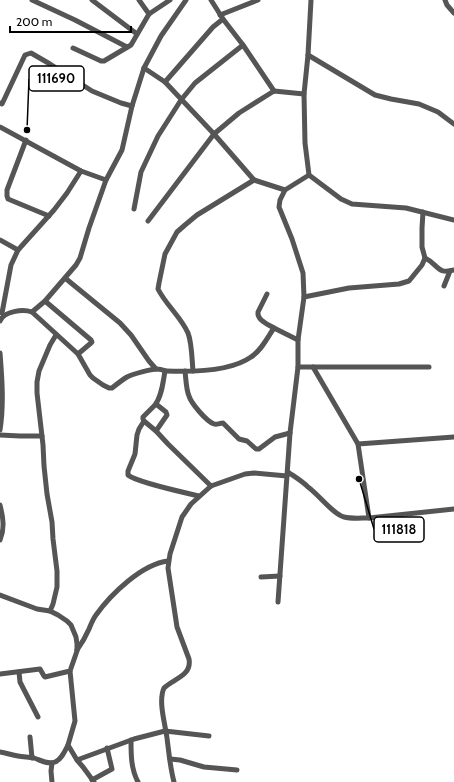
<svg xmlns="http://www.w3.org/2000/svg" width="454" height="782" font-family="Cabin,sans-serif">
	<rect width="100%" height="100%" fill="#fff"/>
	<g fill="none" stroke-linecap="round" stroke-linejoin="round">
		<!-- minor -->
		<g stroke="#555" stroke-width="5">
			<polyline points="32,0 75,20 127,47"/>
			<polyline points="92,0 137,34"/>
			<polyline points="139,0 149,14"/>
			<polyline points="211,0 223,19 243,45 274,91"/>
			<polyline points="311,0 308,55 304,94 305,143 309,175 341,199 352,204 406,208 454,220"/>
			<polyline points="445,0 447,5 454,13"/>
			<polyline points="220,15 258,0"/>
			<polyline points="73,48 101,61 104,61 131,45 149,14 170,0"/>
			<polyline points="308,55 375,95 391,99 419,104 438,112 454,124"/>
			<polyline points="144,68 165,82 214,134 254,180 285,190 309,175"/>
			<polyline points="165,82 213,27 223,19"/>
			<polyline points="0,103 2,104 25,55 31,53 50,64 92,91 121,103 132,106"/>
			<polyline points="0,127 81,171 106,180"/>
			<polyline points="26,140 7,190 7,196 8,199 49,216"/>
			<polyline points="134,209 141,172 158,136 181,100 195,83 243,45"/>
			<polyline points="148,221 214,134 239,113 274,91 304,94"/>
			<polyline points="0,240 18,250"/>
			<path d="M 425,258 C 438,264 437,275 454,270"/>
			<polyline points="65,278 120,323 131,335 149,361 156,369"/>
			<polyline points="444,286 450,271"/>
			<path d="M 267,294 L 258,312 C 257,320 267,324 274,328"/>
			<polyline points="304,297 349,288 399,284 409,281 422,265 425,258 422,247 422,228 423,212"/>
			<polyline points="45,301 91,340 92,342 91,343 78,354"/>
			<path d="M 32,312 L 78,354 L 90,375 L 93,378 L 103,385 L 109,388 L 112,388 C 117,384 122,380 127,377 C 133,374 151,369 157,369 C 160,369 163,370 166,371 C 191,372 230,372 251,357 C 261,351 267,338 274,328 L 298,340"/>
			<polyline points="2,313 11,265 18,250 54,210 67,193 81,171"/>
			<path d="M 0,321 C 4,311 23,309 32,312 L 45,301 L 76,265 L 80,258 L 89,228 L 106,180 L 122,150 L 132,106 L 144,68 L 161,36 L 186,0"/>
			<path d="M 0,353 C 2,378 4,405 0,430"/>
			<polyline points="298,367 429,367"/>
			<polyline points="313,367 358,444 369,518 454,509"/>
			<path d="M 165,371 C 163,382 162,396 155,405 C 151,409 147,413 143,417 L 143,419 L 144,421 L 156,431 L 168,444 L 211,486"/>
			<path d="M 185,371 C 186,379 186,389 189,396 C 191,403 206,421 214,424 C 217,425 220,423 223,423 L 239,439 L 247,441 L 256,449 L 259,449 L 275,437 L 290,433"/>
			<path d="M 193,371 C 192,361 192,343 188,333 C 181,317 166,305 158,289 L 159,283 L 165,254 L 177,232 L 185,225 L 197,215 L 254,180"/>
			<polyline points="156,404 166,412 167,415 156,431"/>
			<path d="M 144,421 L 139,429 L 137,435 L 135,454 L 128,471 L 128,475 C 136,482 186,493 199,496"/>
			<polyline points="0,435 20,436 42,436"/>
			<polyline points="358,444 454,437"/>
			<path d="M 288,472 C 295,477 302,481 308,487 C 318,494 334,515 344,517 C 351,519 361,518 369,518"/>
			<path d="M 0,505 C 3,517 5,528 0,540"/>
			<polyline points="261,577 280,576"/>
			<polyline points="0,595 37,609 50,611 53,604 57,587 57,571 53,539 52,522 47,494 44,466 43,445 37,393 37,382 39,371 50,345 56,335"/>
			<polyline points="278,602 290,433 298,367 298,340 304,297 303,273 292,239 279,207 280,200 285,190"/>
			<path d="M 77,650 C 82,643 86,636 89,629 C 91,624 93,619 96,615 C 111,594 142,564 168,561"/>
			<polyline points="70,671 75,721 68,745 77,760 83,767 94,782"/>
			<polyline points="19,672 20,682 38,717"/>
			<polyline points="0,674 40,669 44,676 45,677 70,671 77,651 77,644 76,637 71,625 67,621 58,615 50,611"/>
			<polyline points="30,737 32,758"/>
			<path d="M 131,740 C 131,755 131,769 138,782"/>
			<path d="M 0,752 C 6,753 12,755 18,756 C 23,757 29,757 34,758 C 40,760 48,765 55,762 C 61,760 65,751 68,745"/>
			<polyline points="170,759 180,760 204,767 237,770"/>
			<polyline points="77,760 134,739 165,731 209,736"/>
			<polyline points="52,763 51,771 52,782"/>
			<polyline points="92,780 112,769 107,748"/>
			<path d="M 174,782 C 170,767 169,753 167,738 C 165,723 158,701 164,688 C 173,679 192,676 189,659 L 177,627 L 168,568 L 170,554 L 182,517 L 191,504 L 211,486 L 245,474 L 254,473 L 287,476"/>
		</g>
	</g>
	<!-- callouts -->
	<path fill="none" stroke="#000" stroke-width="1.5" d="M27 130L29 79M359 479L374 529"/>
	<g fill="#000" stroke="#fff" stroke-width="1.5">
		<circle cx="27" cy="130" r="4"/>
		<circle cx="359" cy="479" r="4"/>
	</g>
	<g fill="#fff" stroke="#000" stroke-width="1.5">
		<rect x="29" y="66" width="55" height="25" rx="4"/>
		<rect x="374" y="517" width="50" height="25" rx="4"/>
	</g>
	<g font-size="13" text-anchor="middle" font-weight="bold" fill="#000">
		<text x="56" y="83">111690</text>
		<text x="399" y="534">111818</text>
	</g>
	<!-- scale -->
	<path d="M10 26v6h121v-6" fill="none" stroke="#000000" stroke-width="2"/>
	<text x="16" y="26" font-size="12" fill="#000000" stroke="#ffffff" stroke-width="3" paint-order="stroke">200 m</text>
</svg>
